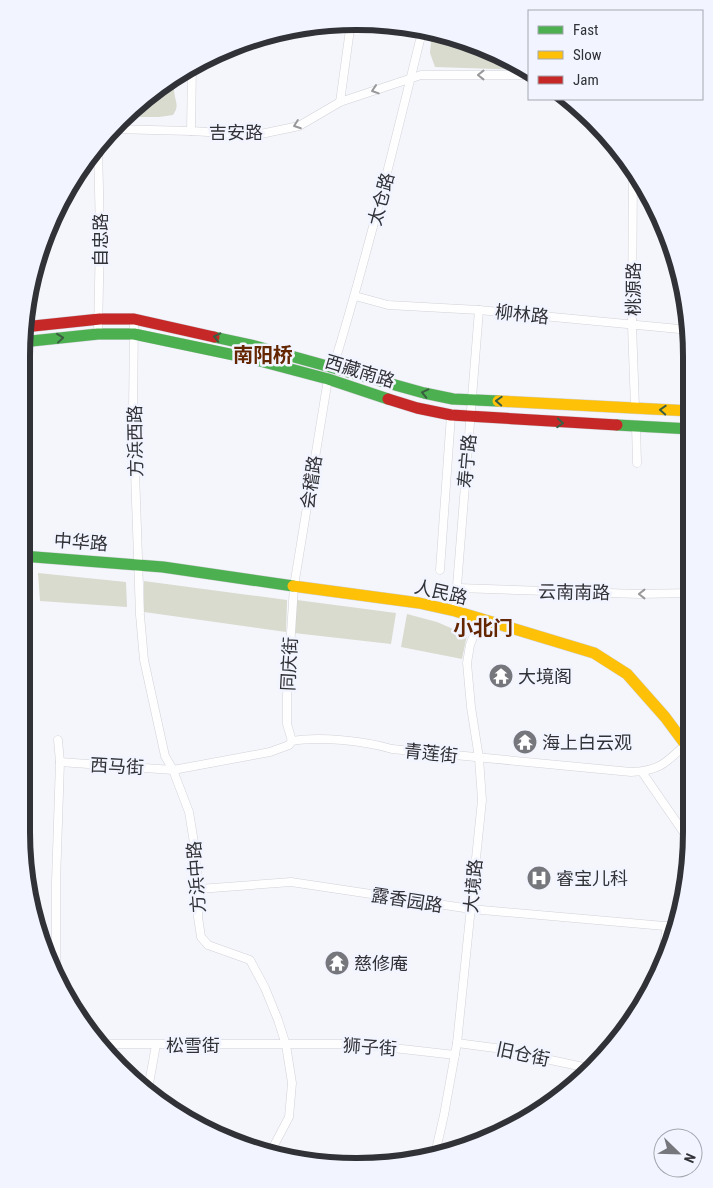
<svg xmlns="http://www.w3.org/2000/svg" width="713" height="1188" font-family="'Roboto Condensed','Noto Sans SC',sans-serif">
	<rect width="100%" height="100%" fill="#f5f6fc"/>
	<!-- green -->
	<g fill="#d8dbce">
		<polygon points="432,31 485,47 527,70 435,67 430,53"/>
		<path d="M 175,75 C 176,80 174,86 174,91 C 175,101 180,106 173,115 L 159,117 L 122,117 Z"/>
		<polygon points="22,572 27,572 28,601 22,601"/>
		<polygon points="38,573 126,582 127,607 40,601"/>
		<polygon points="144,581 287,600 286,632 144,612"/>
		<polygon points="297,600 396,613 391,644 294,633"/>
		<polygon points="407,614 437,622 467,635 462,659 401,647"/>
	</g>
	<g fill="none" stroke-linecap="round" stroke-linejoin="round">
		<defs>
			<g id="street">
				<polyline points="340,102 351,22"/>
				<polyline points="112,129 191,131 256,135 299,126 340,102 421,75 529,75"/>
				<polyline points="191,131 192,66"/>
				<polyline points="633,170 632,325 635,408"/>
				<polyline points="355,296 388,305 479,310 690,330"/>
				<polyline points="134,319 133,414 140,615 144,660 165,756 173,770 189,812 195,849 199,889 198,917 201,937 208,945 250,960 265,988 278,1020 286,1045 292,1083 289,1117 270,1153"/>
				<polyline points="98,334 100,235 98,145"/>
				<path d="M 333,368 C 366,260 393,150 420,40 L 422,28"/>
				<polyline points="636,426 637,463"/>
				<polyline points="440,570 451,415"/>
				<polyline points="458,588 639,594 691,593"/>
				<polyline points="455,611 479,310"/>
				<polyline points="292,741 287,724 287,695 294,586 328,379"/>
				<path d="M 60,762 L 173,770 L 270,752 L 289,745 L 292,741 C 320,736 365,741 392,749 L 631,772 C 659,771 666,763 685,745"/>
				<polyline points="642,772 691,843"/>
				<polyline points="199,889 291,882 471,909 676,927"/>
				<polyline points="661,966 667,926"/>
				<polyline points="56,971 56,882 60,762 58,740"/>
				<polyline points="457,1043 495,1048 588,1068"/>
				<polyline points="100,1044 358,1044 455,1055"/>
				<polyline points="148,1089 156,1045"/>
				<polyline points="435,1154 444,1115 457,1043 482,800 479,758 471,707 467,663 470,645 480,619"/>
			</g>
			<g id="fast">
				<polyline points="214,337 255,346 424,393 453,399 498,401"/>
				<polyline points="22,342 98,334 134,334 253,359 328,379 388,399"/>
				<polyline points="617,425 691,429"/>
				<polyline points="22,556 163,567 293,586"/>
			</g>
			<g id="slow">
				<polyline points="498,401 691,411"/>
				<polyline points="293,586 419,603 455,611 594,653 627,674 665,717 691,752"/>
			</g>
			<g id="jam">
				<polyline points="24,327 100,319 134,319 214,337"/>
				<polyline points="388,399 417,408 451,415 617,425"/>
			</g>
		</defs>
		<!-- street casing -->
		<use href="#street" stroke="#d1d2d6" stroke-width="9"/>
		<!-- fast casing -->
		<use href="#fast" stroke="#d1d2d6" stroke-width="12"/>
		<!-- slow casing -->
		<use href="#slow" stroke="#d1d2d6" stroke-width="12"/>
		<!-- jam casing -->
		<use href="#jam" stroke="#d1d2d6" stroke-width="12"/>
		<!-- street -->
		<use href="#street" stroke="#fefeff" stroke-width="8"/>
		<!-- fast -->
		<use href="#fast" stroke="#4caf50" stroke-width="11"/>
		<!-- slow -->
		<use href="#slow" stroke="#ffc107" stroke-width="11"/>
		<!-- jam -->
		<use href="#jam" stroke="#c62828" stroke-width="11"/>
	</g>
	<!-- one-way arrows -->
	<defs><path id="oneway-chevron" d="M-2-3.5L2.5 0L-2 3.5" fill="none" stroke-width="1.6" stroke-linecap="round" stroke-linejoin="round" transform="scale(1.25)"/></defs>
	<g stroke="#98989b">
		<use href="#oneway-chevron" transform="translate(481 75) rotate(-180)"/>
		<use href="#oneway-chevron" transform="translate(375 90) rotate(162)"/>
		<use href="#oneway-chevron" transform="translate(297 125) rotate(160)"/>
		<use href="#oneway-chevron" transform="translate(642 594) rotate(-180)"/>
	</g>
	<g stroke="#3a5e40">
		<use href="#oneway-chevron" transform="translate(217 337) rotate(-167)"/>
		<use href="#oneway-chevron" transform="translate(60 338) rotate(-6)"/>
		<use href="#oneway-chevron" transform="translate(425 393) rotate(-167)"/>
		<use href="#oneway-chevron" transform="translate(499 401) rotate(-177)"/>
		<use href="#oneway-chevron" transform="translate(663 410) rotate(-177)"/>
		<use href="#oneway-chevron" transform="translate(560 423) rotate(4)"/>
	</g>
	<!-- icons -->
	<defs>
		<symbol id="temple-disc" viewBox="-11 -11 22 22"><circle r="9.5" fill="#76777c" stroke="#f2f5ff"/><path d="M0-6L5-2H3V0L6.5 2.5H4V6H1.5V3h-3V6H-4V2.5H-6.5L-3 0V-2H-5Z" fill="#fff"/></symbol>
		<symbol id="hospital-disc" viewBox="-11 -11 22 22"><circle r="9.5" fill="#76777c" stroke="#f2f5ff"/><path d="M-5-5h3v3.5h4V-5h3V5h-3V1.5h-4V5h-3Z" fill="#fff"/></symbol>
	</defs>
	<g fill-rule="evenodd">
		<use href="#temple-disc" x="487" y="662" width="28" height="28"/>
		<use href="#temple-disc" x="511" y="728" width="28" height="28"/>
		<use href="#hospital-disc" x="525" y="864" width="28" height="28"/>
		<use href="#temple-disc" x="323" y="949" width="28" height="28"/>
	</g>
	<g text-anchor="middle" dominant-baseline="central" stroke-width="5" stroke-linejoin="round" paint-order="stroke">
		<!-- street labels -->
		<g font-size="18" fill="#313237" stroke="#f2f5ff">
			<text x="236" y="132">吉安路</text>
			<text transform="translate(381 199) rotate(-75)">太仓路</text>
			<text transform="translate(100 240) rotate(-90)">自忠路</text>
			<text transform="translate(633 289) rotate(-90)">桃源路</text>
			<text transform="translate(522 314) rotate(6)">柳林路</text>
			<text transform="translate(360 371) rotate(17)">西藏南路</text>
			<text transform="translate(135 441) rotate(-91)">方浜西路</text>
			<text transform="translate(467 461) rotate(-85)">寿宁路</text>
			<text transform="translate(311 482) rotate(-81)">会稽路</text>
			<text transform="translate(81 542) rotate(4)">中华路</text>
			<text transform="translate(441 592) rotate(13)">人民路</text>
			<text transform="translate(574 592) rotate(1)">云南南路</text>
			<text transform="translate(289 664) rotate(-87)">同庆街</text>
			<text transform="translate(431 753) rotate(6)">青莲街</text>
			<text transform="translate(117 766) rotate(3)">西马街</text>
			<text transform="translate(196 877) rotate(-94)">方浜中路</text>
			<text transform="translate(473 886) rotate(-85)">大境路</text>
			<text transform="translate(407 900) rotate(9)">露香园路</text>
			<text x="193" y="1045">松雪街</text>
			<text transform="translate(370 1047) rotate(4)">狮子街</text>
			<text transform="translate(523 1054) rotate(12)">旧仓街</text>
		</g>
		<!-- poi labels -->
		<g font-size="18" fill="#313237" stroke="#f2f5ff" text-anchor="start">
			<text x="518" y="676">大境阁</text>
			<text x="542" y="742">海上白云观</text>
			<text x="556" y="878">睿宝儿科</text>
			<text x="354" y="963">慈修庵</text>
		</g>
		<!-- quarter labels -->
		<g font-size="20" font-weight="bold" fill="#642601" stroke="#f2f5ff">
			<text x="263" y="355">南阳桥</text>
			<text x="483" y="628">小北门</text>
		</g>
	</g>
	<!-- crop -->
	<path d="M0 0H713V1188H0ZM356 30H357A326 326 0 0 1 683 356V832A326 326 0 0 1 357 1158H356A326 326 0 0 1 30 832V356A326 326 0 0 1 356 30Z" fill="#f2f5ff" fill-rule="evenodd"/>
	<path fill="none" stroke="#313237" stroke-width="6" d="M356 30H357A326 326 0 0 1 683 356V832A326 326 0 0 1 357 1158H356A326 326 0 0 1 30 832V356A326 326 0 0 1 356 30Z"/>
	<!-- legend -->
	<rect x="528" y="10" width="175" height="90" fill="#f2f5ff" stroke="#a5a7af"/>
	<rect x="538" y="26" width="25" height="8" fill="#4caf50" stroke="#a5a7af"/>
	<text x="573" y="35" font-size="15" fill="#313237">Fast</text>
	<rect x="538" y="51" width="25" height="8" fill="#ffc107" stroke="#a5a7af"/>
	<text x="573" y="60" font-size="15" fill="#313237">Slow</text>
	<rect x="538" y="76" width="25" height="8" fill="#c62828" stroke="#a5a7af"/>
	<text x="573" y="85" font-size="15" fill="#313237">Jam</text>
	<!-- north arrow -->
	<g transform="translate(678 1153) rotate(113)"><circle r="24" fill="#f2f5ff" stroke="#a5a7af"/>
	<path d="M0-4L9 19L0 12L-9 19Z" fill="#76777c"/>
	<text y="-8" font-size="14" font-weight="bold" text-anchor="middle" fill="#313237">N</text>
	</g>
</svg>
